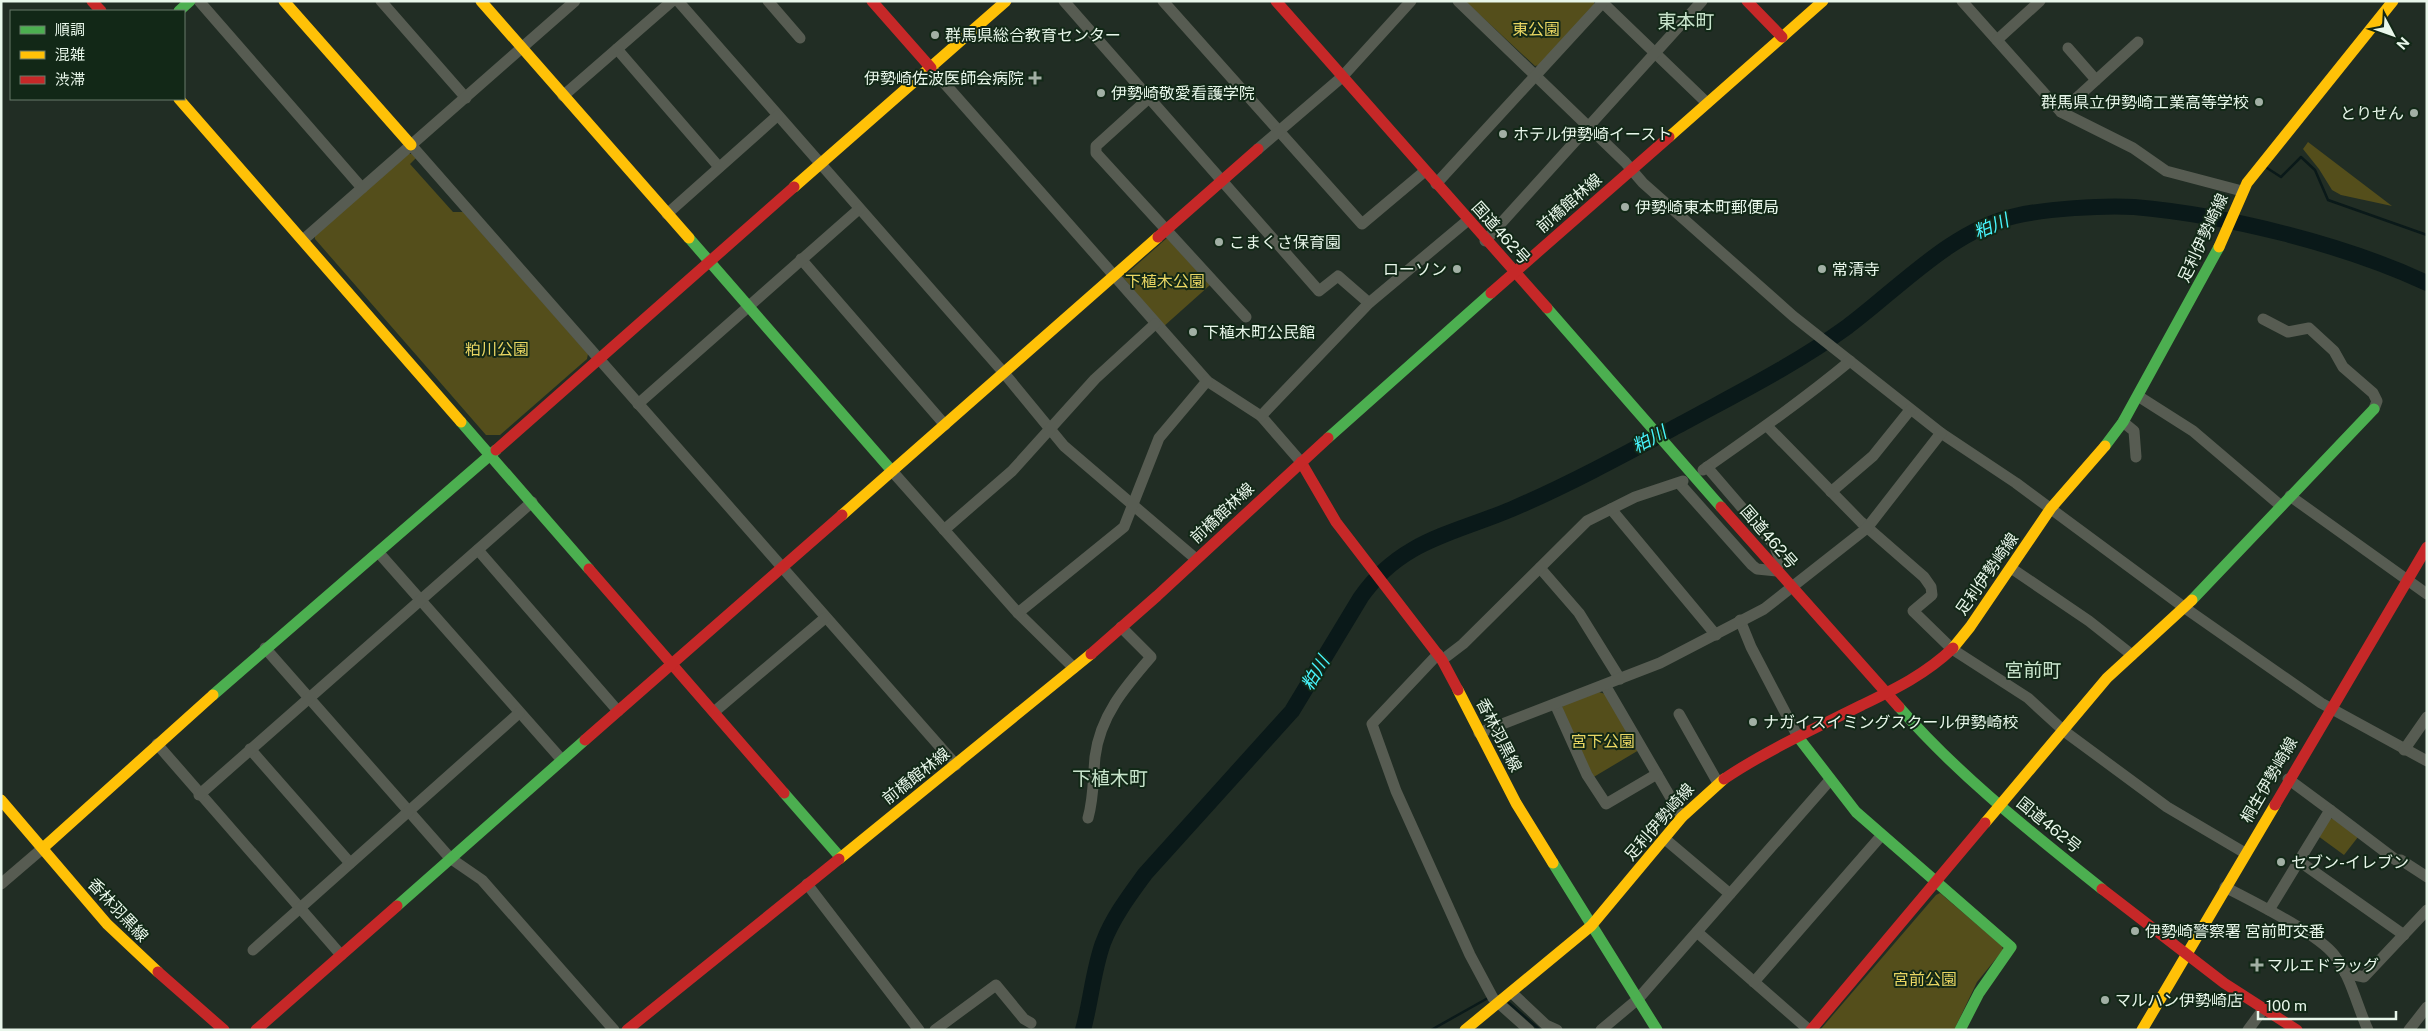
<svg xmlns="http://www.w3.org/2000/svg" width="2428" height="1031" font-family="'Public Sans','Noto Sans JP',sans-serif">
	<rect width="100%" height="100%" fill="#212d24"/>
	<!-- green -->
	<g fill="#544e1b">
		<polygon points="1465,1 1594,1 1594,5 1540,65 1535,66"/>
		<polygon points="2308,142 2392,206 2341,195 2332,190 2319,169 2303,149"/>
		<polygon points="407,154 412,154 416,158 410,164 453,212 463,212 588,354 587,359 500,435 486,435 315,239 315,236"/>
		<polygon points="1167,238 1210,285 1163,327 1123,277"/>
		<polygon points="1599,692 1605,694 1639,750 1592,778 1561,710 1563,705"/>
		<polygon points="2334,818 2358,837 2344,855 2318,836 2329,819"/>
		<polygon points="1940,893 2002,946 2003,950 1977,982 1954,1030 1820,1030 1936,895"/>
	</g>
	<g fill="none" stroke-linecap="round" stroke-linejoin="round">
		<!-- stream -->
		<g stroke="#0a1919" stroke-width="2.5">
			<polyline points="2267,168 2281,177 2301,157 2315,170 2328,200 2427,235"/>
			<polyline points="1509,1003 1540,1030"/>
			<polyline points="1431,1030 1488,998"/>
		</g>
		<!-- river -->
		<path stroke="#0a1919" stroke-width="16" d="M 1083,1030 C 1091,1001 1093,971 1103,943 C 1113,917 1129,896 1145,874 L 1292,711 L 1361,597 C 1401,540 1453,534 1512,509 C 1570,484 1627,453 1683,423 C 1738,393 1796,364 1847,327 C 1898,289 1952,230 2015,216 C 2045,209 2103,205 2134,207 C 2226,215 2343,244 2427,283"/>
		<!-- street -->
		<g stroke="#575c52" stroke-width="11">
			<polyline points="199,1 362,188"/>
			<polyline points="381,1 466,98"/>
			<polyline points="678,1 1004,373 1064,446 1196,559"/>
			<polyline points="768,1 800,38"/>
			<polyline points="1064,1 1319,291 1338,276 1369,303"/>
			<polyline points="1163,1 1362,224 1425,171"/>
			<polyline points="1458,1 1625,162 1643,183 1793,316 1941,433 2016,483 2185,608 2321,703 2427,761"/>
			<polyline points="1601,1 1707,103"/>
			<polyline points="1962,1 2061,112 2133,148 2166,171 2242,191"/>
			<polyline points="1997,40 2040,1"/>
			<polyline points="2068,48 2096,80"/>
			<polyline points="617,49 719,167"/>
			<polyline points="931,68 1207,381 1261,416 1301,462"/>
			<polyline points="563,96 672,1"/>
			<polyline points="1149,98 1096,146 1096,153 1246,317"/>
			<polyline points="2061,112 2138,42"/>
			<polyline points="411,145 956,765"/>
			<polyline points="1258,149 1342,77 1411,1"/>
			<polyline points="1436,184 1604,1"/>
			<polyline points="667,214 777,116"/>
			<polyline points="303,240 575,1"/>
			<polyline points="1485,241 1702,1"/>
			<polyline points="801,259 945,425"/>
			<polyline points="2263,319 2288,332 2309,328 2334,351 2343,367 2373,393 2377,401 2374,409"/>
			<polyline points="2138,396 2193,431 2281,506"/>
			<polyline points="638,404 859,209"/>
			<polyline points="1261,416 1369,303 1467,221"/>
			<polyline points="2123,422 2134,431 2136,457"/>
			<polyline points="1767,426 1861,522 1924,577 1931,587 1932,595 1913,611 1952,649 2028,698 2064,731 2167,807 2245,853"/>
			<path d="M 1703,470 C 1753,435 1803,400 1850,361"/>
			<polyline points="892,471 1018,613 1074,668"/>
			<polyline points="1679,483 1752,565 1757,569 1777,571 1779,557 1774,545 1707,467"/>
			<polyline points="1831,492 1873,456 1910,410"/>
			<polyline points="2290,496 2427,594"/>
			<polyline points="1611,509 1716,635"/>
			<polyline points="944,530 1012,471 1095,379 1155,324"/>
			<polyline points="478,550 618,711"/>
			<polyline points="379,553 562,760"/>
			<polyline points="1540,568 1579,613 1620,679"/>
			<polyline points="2011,568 2089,621 2132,655"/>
			<polyline points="1018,613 1124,527 1159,438 1207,381"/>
			<polyline points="1740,620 1751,647 1798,737"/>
			<polyline points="265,648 450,858 482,880 614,1030"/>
			<polyline points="1438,654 1372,724 1396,791 1470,955 1493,998 1529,1030"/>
			<polyline points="1442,660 1463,644 1587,521 1635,497 1683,481"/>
			<polyline points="1605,685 1682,817"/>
			<polyline points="1555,704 1587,775 1606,804 1657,774"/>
			<polyline points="714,712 825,618"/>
			<polyline points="1679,714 1718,783"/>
			<polyline points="1479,733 1660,663 1764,609 1867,528 1941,433"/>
			<polyline points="157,744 341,955"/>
			<polyline points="250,749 350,863"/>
			<polyline points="2404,750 2427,717"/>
			<polyline points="2288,779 2330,810"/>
			<polyline points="199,795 532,502"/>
			<path d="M 1088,818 C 1094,797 1093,778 1095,757 C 1100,716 1125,687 1151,657 L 1121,627"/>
			<polyline points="1665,839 1730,894"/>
			<polyline points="2299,861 2404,935"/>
			<polyline points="1,884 43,848"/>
			<polyline points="807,884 919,1030"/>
			<path d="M 2225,887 C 2252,901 2319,934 2335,956 C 2351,977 2357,1006 2368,1030"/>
			<polyline points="2269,910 2330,810 2396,860 2401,860 2427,877"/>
			<polyline points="1697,932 1809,1030"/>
			<polyline points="253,950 519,713"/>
			<polyline points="2345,973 2364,977 2427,910"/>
			<polyline points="1754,982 1881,836"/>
			<polyline points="1511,992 1546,1025 1557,1030"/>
			<polyline points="935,1030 996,985 1024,1019 1031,1023"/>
			<polyline points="1601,1030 1638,999 1830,780"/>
			<polyline points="2248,1030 2262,1011"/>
			<polyline points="2409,1030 2427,1007"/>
		</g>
		<!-- fast -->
		<g stroke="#4caf50" stroke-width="11">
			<polyline points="179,11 190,1"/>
			<polyline points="689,238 892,471"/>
			<polyline points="1547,308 1721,507"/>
			<polyline points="461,422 589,569"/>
			<polyline points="1328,438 1491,293"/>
			<polyline points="2105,446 2123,422 2219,247"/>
			<polyline points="2192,600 2374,409"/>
			<polyline points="213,695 496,450"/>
			<path d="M 1899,707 C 1959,776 2031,832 2102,889"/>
			<polyline points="1798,737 1856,812 2011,947 1979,993 1960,1030"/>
			<polyline points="784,793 840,857"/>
			<polyline points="1553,863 1657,1030"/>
			<polyline points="397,906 585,740"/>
		</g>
		<!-- slow -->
		<g stroke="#ffc107" stroke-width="11">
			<polyline points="284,1 411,145"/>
			<polyline points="481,1 689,238"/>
			<polyline points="179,99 461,422"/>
			<polyline points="1669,137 1823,1"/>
			<polyline points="794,187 1006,1"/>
			<polyline points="2219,247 2247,183 2393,1"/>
			<polyline points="842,515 1158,237"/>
			<polyline points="1953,648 1970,627 2051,508 2105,446"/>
			<polyline points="1458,690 1516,803 1553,863"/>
			<polyline points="1,800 107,924 158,972"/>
			<polyline points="1985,823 2107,678 2192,600"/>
			<polyline points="43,848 213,695"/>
			<polyline points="839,859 1091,654"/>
			<polyline points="1465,1030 1591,926 1682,817 1724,779"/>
			<polyline points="2142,1030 2275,805"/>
		</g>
		<!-- jam -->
		<g stroke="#c62828" stroke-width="11">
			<polyline points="92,1 101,11"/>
			<polyline points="872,1 931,68"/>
			<polyline points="1276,1 1547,308"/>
			<polyline points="1747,1 1782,37"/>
			<polyline points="1158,237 1258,149"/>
			<polyline points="1491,293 1669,137"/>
			<polyline points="496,450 794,187"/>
			<polyline points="1301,462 1336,522 1442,660 1458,690"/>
			<polyline points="1721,507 1899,707"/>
			<polyline points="589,569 784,793"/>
			<polyline points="1091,654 1157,596 1328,438"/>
			<polyline points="585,740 842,515"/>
			<path d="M 1724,779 C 1767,750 1816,728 1862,705 C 1895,689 1926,674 1953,648"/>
			<polyline points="2275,805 2427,547"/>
			<polyline points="2102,889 2224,983 2297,1030"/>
			<polyline points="158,972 224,1030"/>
			<polyline points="256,1030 397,906"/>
			<polyline points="627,1030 839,859"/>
			<polyline points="1811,1030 1985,823"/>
		</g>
	</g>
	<!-- markers -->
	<g fill="#a2b0a5" stroke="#122817" stroke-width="2">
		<circle cx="935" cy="35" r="5"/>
		<path d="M1032.5 70.5h5v5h5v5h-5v5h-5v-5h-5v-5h5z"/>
		<circle cx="1101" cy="93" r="5"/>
		<circle cx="2259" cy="102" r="5"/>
		<circle cx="2414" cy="113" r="5"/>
		<circle cx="1503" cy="134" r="5"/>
		<circle cx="1625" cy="207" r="5"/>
		<circle cx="1219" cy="242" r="5"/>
		<circle cx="1457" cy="269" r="5"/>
		<circle cx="1822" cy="269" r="5"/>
		<circle cx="1193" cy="332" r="5"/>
		<circle cx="1753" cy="722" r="5"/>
		<circle cx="2281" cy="862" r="5"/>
		<circle cx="2135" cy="931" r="5"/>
		<path d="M2254.5 957.5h5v5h5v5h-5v5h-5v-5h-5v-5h5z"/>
		<circle cx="2105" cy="1000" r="5"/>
	</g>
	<g text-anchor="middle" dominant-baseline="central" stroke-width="4" stroke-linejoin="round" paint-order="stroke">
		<!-- park labels -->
		<g font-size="16" fill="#e9d662" stroke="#122817">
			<text x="1536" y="29">東公園</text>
			<text x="1165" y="281">下植木公園</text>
			<text x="497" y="349">粕川公園</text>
			<text x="1603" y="741">宮下公園</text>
			<text x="1925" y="979">宮前公園</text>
		</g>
		<!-- poi labels -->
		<g font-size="16" fill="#e8f6ea" stroke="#122817" text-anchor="start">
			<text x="945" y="35">群馬県総合教育センター</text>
			<text x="1024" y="78" text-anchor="end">伊勢崎佐波医師会病院</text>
			<text x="1111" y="93">伊勢崎敬愛看護学院</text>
			<text x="2249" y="102" text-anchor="end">群馬県立伊勢崎工業高等学校</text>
			<text x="2404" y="113" text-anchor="end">とりせん</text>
			<text x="1513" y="134">ホテル伊勢崎イースト</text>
			<text x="1635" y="207">伊勢崎東本町郵便局</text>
			<text x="1229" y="242">こまくさ保育園</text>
			<text x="1447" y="269" text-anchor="end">ローソン</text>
			<text x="1832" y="269">常清寺</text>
			<text x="1203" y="332">下植木町公民館</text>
			<text x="1763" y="722">ナガイスイミングスクール伊勢崎校</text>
			<text x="2291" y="862">セブン-イレブン</text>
			<text x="2145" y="931">伊勢崎警察署 宮前町交番</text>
			<text x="2267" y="965">マルエドラッグ</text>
			<text x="2115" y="1000">マルハン伊勢崎店</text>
		</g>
		<!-- street labels -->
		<g font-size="16" fill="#e8f6ea" stroke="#122817">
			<text transform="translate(1569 203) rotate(-41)">前橋館林線</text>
			<text transform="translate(1501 233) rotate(48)">国道462号</text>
			<text transform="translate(2203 238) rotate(-65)">足利伊勢崎線</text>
			<text transform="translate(1222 513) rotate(-43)">前橋館林線</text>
			<text transform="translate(1769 537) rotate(49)">国道462号</text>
			<text transform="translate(1987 574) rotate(-55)">足利伊勢崎線</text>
			<text transform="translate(1499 735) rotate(63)">香林羽黒線</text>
			<text transform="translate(916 776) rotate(-38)">前橋館林線</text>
			<text transform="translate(2269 780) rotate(-60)">桐生伊勢崎線</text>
			<text transform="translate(1659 822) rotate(-49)">足利伊勢崎線</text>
			<text transform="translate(2049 825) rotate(39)">国道462号</text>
			<text transform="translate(118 910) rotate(47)">香林羽黒線</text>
		</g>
		<!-- water labels -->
		<g font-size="18" font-style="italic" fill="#48f6fe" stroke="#122817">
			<text transform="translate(1991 226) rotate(-23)">粕川</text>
			<text transform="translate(1649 439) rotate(-28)">粕川</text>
			<text transform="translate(1315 673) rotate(-59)">粕川</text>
		</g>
		<!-- quarter labels -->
		<g font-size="19" fill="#c9e5cd" stroke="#122817">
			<text x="1686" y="21">東本町</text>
			<text x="2033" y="670">宮前町</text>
			<text x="1110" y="778">下植木町</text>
		</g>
	</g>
	<!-- border -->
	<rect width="2428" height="1031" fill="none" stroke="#e8f6ea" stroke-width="5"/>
	<!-- legend -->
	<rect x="10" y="10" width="175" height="90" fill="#122817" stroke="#687a6b"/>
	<rect x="20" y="26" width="25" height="8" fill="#4caf50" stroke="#687a6b"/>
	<text x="55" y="35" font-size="15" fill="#e8f6ea">順調</text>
	<rect x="20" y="51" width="25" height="8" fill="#ffc107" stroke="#687a6b"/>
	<text x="55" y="60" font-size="15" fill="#e8f6ea">混雑</text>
	<rect x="20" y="76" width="25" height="8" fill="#c62828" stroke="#687a6b"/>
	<text x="55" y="85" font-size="15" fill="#e8f6ea">渋滞</text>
	<!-- north arrow -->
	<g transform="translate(2393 35) rotate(131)" stroke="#122817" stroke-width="4" paint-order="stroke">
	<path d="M0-4L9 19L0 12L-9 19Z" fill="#e8f6ea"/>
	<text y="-8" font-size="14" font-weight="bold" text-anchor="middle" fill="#e8f6ea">N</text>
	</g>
	<!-- scale -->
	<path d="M2258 1011v8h138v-8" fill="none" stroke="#e8f6ea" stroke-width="2.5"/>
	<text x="2266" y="1011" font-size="15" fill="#e8f6ea" stroke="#122817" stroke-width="4" paint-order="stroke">100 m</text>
</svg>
